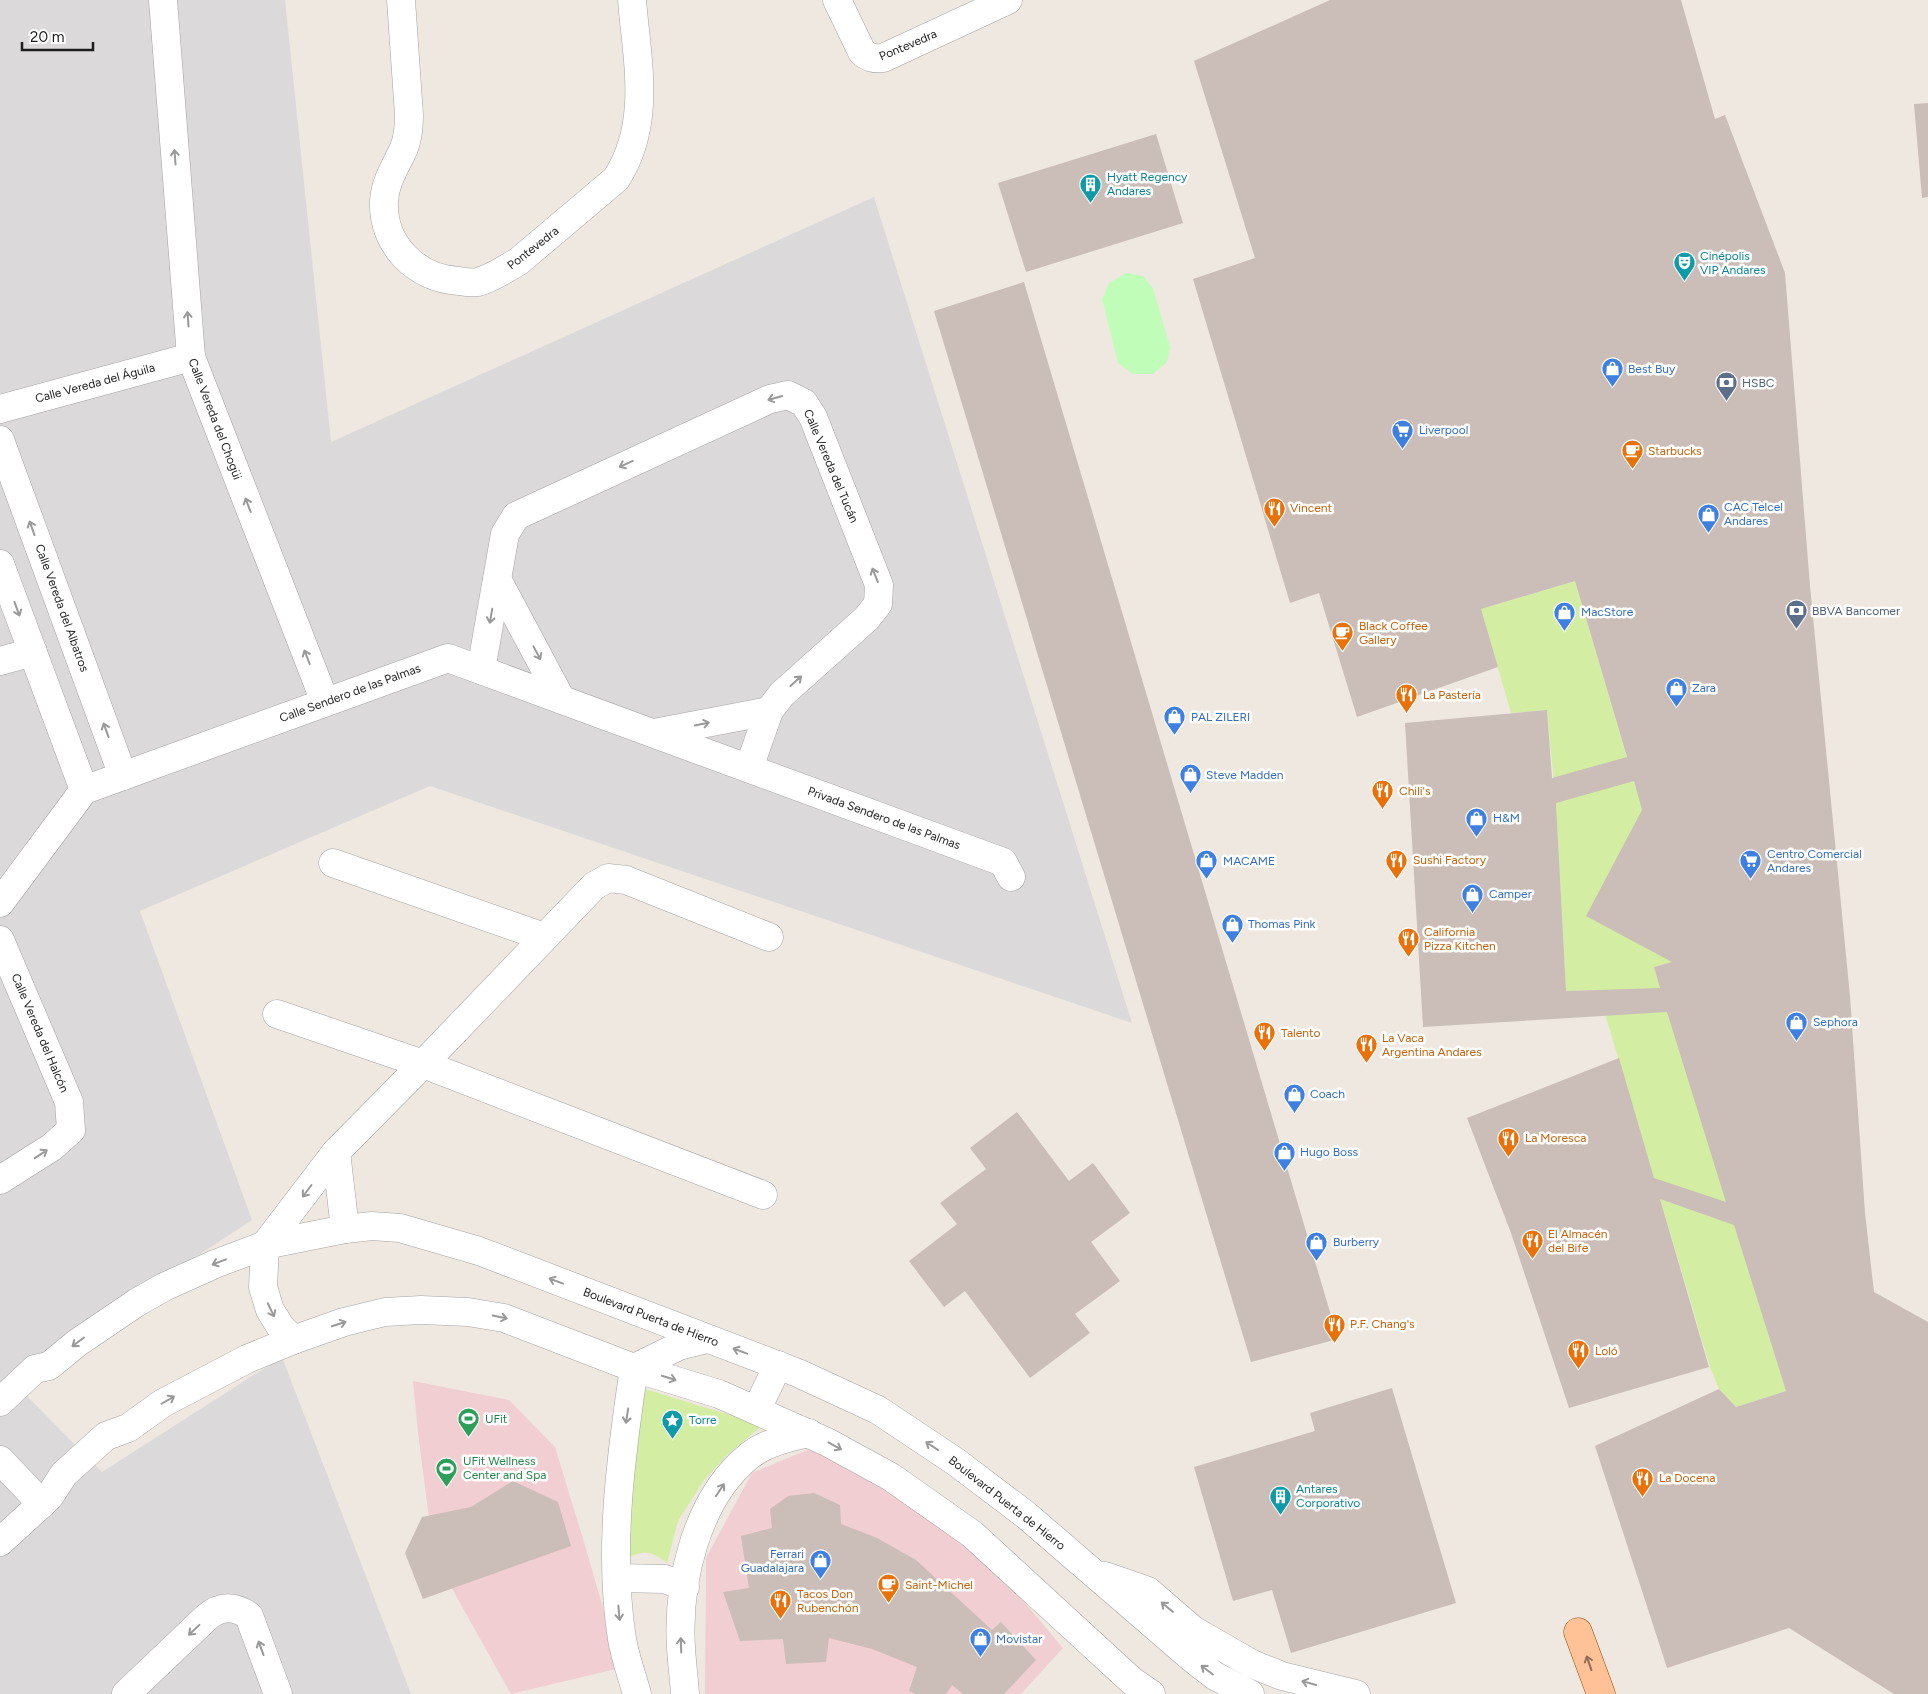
<svg xmlns="http://www.w3.org/2000/svg" width="1928" height="1694" font-family="Figtree,sans-serif">
	<rect width="100%" height="100%" fill="#efe8e1"/>
	<!-- residential -->
	<polygon fill="#dbd9d9" points="0,0 285,0 331,442 874,197 1132,1023 430,786 140,911 252,1220 10,1379 102,1472 282,1357 411,1694 0,1694"/>
	<!-- commercial -->
	<g fill="#f1ced2">
		<polygon points="413,1381 509,1400 555,1447 587,1552 620,1668 511,1694 456,1596 433,1549 418,1433"/>
		<polygon points="810,1449 969,1536 1063,1648 1021,1694 705,1694 706,1558 752,1473"/>
	</g>
	<!-- grass -->
	<g fill="#d3eda2">
		<polygon points="1575,581 1686,958 1654,967 1786,1391 1736,1407 1719,1389 1710,1367 1598,990 1566,991 1556,803 1547,710 1511,713 1481,609"/>
		<path d="M 638,1387 L 763,1425 L 729,1453 L 704,1480 L 678,1521 L 667,1563 C 651,1550 644,1550 625,1559 Z"/>
	</g>
	<!-- park -->
	<polygon fill="#bffdb9" points="1126,273 1143,276 1153,288 1170,347 1167,362 1153,374 1133,374 1118,363 1102,299 1109,283"/>
	<!-- building -->
	<g fill="#cbbdb7" fill-rule="evenodd">
		<path d="M 1330,0 L 1681,0 L 1715,119 L 1725,115 L 1785,273 L 1810,586 L 1850,996 L 1865,1213 L 1874,1292 L 1928,1322 L 1928,1694 L 1894,1694 L 1789,1628 L 1667,1668 L 1595,1446 L 1719,1389 L 1736,1407 L 1786,1391 L 1734,1225 L 1660,1199 L 1709,1367 L 1569,1408 L 1511,1233 L 1467,1118 L 1619,1058 L 1654,1178 L 1726,1202 L 1667,1012 L 1423,1027 L 1405,723 L 1547,710 L 1552,778 L 1627,757 L 1575,581 L 1481,609 L 1498,667 L 1357,717 L 1319,593 L 1290,603 L 1193,279 L 1255,258 L 1194,61 ZM 1634,781 L 1642,810 L 1586,916 L 1672,962 L 1654,967 L 1660,988 L 1566,991 L 1556,803 Z"/>
		<polygon points="1928,103 1928,197 1922,198 1914,104"/>
		<polygon points="1156,134 1183,223 1026,272 998,183"/>
		<polygon points="1024,282 1338,1339 1251,1362 934,311"/>
		<polygon points="1017,1112 1069,1181 1093,1163 1130,1213 1091,1242 1120,1281 1075,1314 1090,1333 1030,1378 965,1291 944,1307 909,1261 957,1224 940,1203 986,1169 970,1148"/>
		<polygon points="1392,1388 1456,1603 1291,1653 1272,1590 1233,1601 1194,1467 1315,1431 1310,1413"/>
		<polygon points="513,1481 558,1502 571,1546 423,1599 405,1553 422,1517 471,1507"/>
		<polygon points="814,1493 840,1505 841,1524 877,1538 916,1560 992,1630 1001,1622 1036,1660 1004,1694 963,1694 952,1685 946,1694 916,1694 909,1691 917,1667 872,1649 829,1638 826,1662 786,1664 783,1639 740,1641 723,1592 749,1588 741,1536 772,1528 770,1509 788,1496"/>
	</g>
	<g fill="none" stroke-linecap="round" stroke-linejoin="round">
		<defs>
			<g id="minor">
				<polyline points="163,0 191,357 325,702"/>
				<path d="M 401,0 L 409,115 C 409,126 408,138 404,148 C 396,166 385,181 384,201 C 382,245 417,279 459,281 C 465,282 472,283 478,282 C 492,278 506,269 519,261 L 616,179 C 652,124 637,61 632,0"/>
				<path d="M 837,0 L 862,52 C 869,58 874,59 883,58 L 1008,0"/>
				<polyline points="0,409 191,357"/>
				<polyline points="0,440 123,776"/>
				<polyline points="0,564 84,790"/>
				<polyline points="497,579 561,699"/>
				<polyline points="0,661 33,652"/>
				<polyline points="481,670 505,534 516,516 770,399 788,395 804,403 813,417 879,585 878,604 866,619 782,694 769,711 749,768"/>
				<polyline points="654,733 769,711"/>
				<polyline points="333,863 544,937"/>
				<polyline points="0,903 84,790 448,658 1003,862 1011,877"/>
				<polyline points="0,940 69,1102 71,1130 52,1147 0,1180"/>
				<polyline points="277,1014 423,1064 763,1195"/>
				<polyline points="336,1152 345,1229"/>
				<polyline points="293,1340 280,1326 270,1310 263,1287 265,1245 336,1152 423,1064 594,886 608,878 626,880 769,937"/>
				<polyline points="0,1402 35,1369 49,1366 77,1343 136,1303 164,1287 215,1264 265,1245 345,1229 372,1226 400,1228 479,1251 798,1373 878,1410 956,1462 1026,1515 1193,1659 1215,1676 1250,1694"/>
				<polyline points="757,1409 778,1365"/>
				<polyline points="0,1460 42,1504"/>
				<polyline points="0,1542 49,1497 64,1474 106,1436 128,1428 163,1403 247,1359 293,1340 344,1322 385,1312 421,1310 468,1312 504,1318 634,1368 719,1394 827,1442 891,1477 972,1534 1132,1681 1151,1694"/>
				<polyline points="1105,1576 1148,1591 1193,1630 1252,1664 1282,1676 1356,1694"/>
				<polyline points="617,1578 665,1579 685,1587"/>
				<path d="M 126,1694 L 207,1617 C 220,1606 234,1605 249,1616 L 278,1694"/>
				<path d="M 637,1694 C 632,1676 625,1657 622,1639 C 608,1550 621,1455 634,1368 L 679,1346 L 707,1339"/>
				<path d="M 685,1694 C 684,1679 682,1664 681,1648 C 677,1583 696,1499 749,1456 C 765,1443 788,1437 809,1433"/>
			</g>
			<polyline id="major" points="1578,1632 1601,1694"/>
		</defs>
		<!-- minor casing -->
		<use href="#minor" stroke="#a3a3a3" stroke-width="29"/>
		<!-- major casing -->
		<use href="#major" stroke="#954c00" stroke-width="29"/>
		<!-- minor -->
		<use href="#minor" stroke="#fff" stroke-width="28"/>
		<!-- major -->
		<use href="#major" stroke="#ffc196" stroke-width="28"/>
	</g>
	<!-- one-way arrows -->
	<defs><path id="oneway-shaft" d="M-6 0H5M1.5-3L5.5 0L1.5 3" fill="none" stroke-width="1.6" stroke-linecap="round" stroke-linejoin="round" transform="scale(1.25)"/></defs>
	<g stroke="#999">
		<use href="#oneway-shaft" transform="translate(175 157) rotate(-94)"/>
		<use href="#oneway-shaft" transform="translate(188 319) rotate(-94)"/>
		<use href="#oneway-shaft" transform="translate(775 398) rotate(164)"/>
		<use href="#oneway-shaft" transform="translate(626 464) rotate(156)"/>
		<use href="#oneway-shaft" transform="translate(248 505) rotate(-111)"/>
		<use href="#oneway-shaft" transform="translate(32 528) rotate(-110)"/>
		<use href="#oneway-shaft" transform="translate(875 575) rotate(-112)"/>
		<use href="#oneway-shaft" transform="translate(17 609) rotate(70)"/>
		<use href="#oneway-shaft" transform="translate(491 616) rotate(100)"/>
		<use href="#oneway-shaft" transform="translate(537 653) rotate(62)"/>
		<use href="#oneway-shaft" transform="translate(307 657) rotate(-111)"/>
		<use href="#oneway-shaft" transform="translate(796 681) rotate(-42)"/>
		<use href="#oneway-shaft" transform="translate(702 724) rotate(-11)"/>
		<use href="#oneway-shaft" transform="translate(106 730) rotate(-110)"/>
		<use href="#oneway-shaft" transform="translate(41 1154) rotate(-33)"/>
		<use href="#oneway-shaft" transform="translate(307 1191) rotate(127)"/>
		<use href="#oneway-shaft" transform="translate(219 1262) rotate(159)"/>
		<use href="#oneway-shaft" transform="translate(556 1281) rotate(-159)"/>
		<use href="#oneway-shaft" transform="translate(271 1310) rotate(65)"/>
		<use href="#oneway-shaft" transform="translate(500 1317) rotate(12)"/>
		<use href="#oneway-shaft" transform="translate(339 1324) rotate(-18)"/>
		<use href="#oneway-shaft" transform="translate(78 1342) rotate(143)"/>
		<use href="#oneway-shaft" transform="translate(740 1351) rotate(-159)"/>
		<use href="#oneway-shaft" transform="translate(669 1378) rotate(17)"/>
		<use href="#oneway-shaft" transform="translate(168 1400) rotate(-30)"/>
		<use href="#oneway-shaft" transform="translate(627 1416) rotate(99)"/>
		<use href="#oneway-shaft" transform="translate(835 1446) rotate(29)"/>
		<use href="#oneway-shaft" transform="translate(932 1446) rotate(-146)"/>
		<use href="#oneway-shaft" transform="translate(720 1490) rotate(-56)"/>
		<use href="#oneway-shaft" transform="translate(1167 1607) rotate(-140)"/>
		<use href="#oneway-shaft" transform="translate(619 1613) rotate(85)"/>
		<use href="#oneway-shaft" transform="translate(194 1630) rotate(137)"/>
		<use href="#oneway-shaft" transform="translate(681 1645) rotate(-92)"/>
		<use href="#oneway-shaft" transform="translate(261 1648) rotate(-110)"/>
		<use href="#oneway-shaft" transform="translate(1207 1670) rotate(-143)"/>
		<use href="#oneway-shaft" transform="translate(1309 1683) rotate(-165)"/>
	</g>
	<use stroke="#8e6e59" href="#oneway-shaft" transform="translate(1589 1663) rotate(-109)"/>
	<!-- icons -->
	<defs>
		<symbol id="building-pin" viewBox="-11 -11 22 30"><path d="M0 17L-7.5 6A9.5 9.5 0 1 1 7.5 6Z" fill="#0f9aa8" stroke="#fff"/><path d="M-4-6H4V6H1V3H-1V6H-4ZM-2.5-4.3h1.7v1.8h-1.7ZM.8-4.3h1.7v1.8H.8ZM-2.5-1h1.7V.8h-1.7ZM.8-1h1.7V.8H.8Z" fill="#fff"/></symbol>
		<symbol id="theatre-pin" viewBox="-11 -11 22 30"><path d="M0 17L-7.5 6A9.5 9.5 0 1 1 7.5 6Z" fill="#0f9aa8" stroke="#fff"/><path d="M-5-5.5Q0-4 5-5.5V0Q5 5 0 6Q-5 5-5 0ZM-3.3-2.5H-1v1.5H-3.3ZM1-2.5H3.3v1.5H1ZM-2.8 1Q0 5.5 2.8 1Z" fill="#fff"/></symbol>
		<symbol id="shop-pin" viewBox="-11 -11 22 30"><path d="M0 17L-7.5 6A9.5 9.5 0 1 1 7.5 6Z" fill="#3f7fe0" stroke="#fff"/><path d="M-5-2.5h2.3a2.7 3.5 0 0 1 5.4 0H5L5.5 6h-11ZM-1.5-2.5h3a1.5 2.3 0 0 0-3 0Z" fill="#fff"/></symbol>
		<symbol id="bank-pin" viewBox="-11 -11 22 30"><path d="M0 17L-7.5 6A9.5 9.5 0 1 1 7.5 6Z" fill="#5c6f8a" stroke="#fff"/><path d="M-6-4H6V4H-6ZM0-2.3a2.3 2.3 0 1 0 0 4.6a2.3 2.3 0 1 0 0-4.6Z" fill="#fff"/></symbol>
		<symbol id="supermarket-pin" viewBox="-11 -11 22 30"><path d="M0 17L-7.5 6A9.5 9.5 0 1 1 7.5 6Z" fill="#3f7fe0" stroke="#fff"/><path d="M-6-5.5h2.5l.6 2H6L4.5 2H-2.5L-4.4-4H-6ZM-1.5 3.2a1.3 1.3 0 1 0 .1 0ZM3 3.2a1.3 1.3 0 1 0 .1 0Z" fill="#fff"/></symbol>
		<symbol id="cafe-pin" viewBox="-11 -11 22 30"><path d="M0 17L-7.5 6A9.5 9.5 0 1 1 7.5 6Z" fill="#e8710a" stroke="#fff"/><path d="M-5.5-4.5H6V0H3Q3 3.5 0 3.5H-2.5Q-5.5 3.5-5.5 0ZM3-3.2v2h1.7v-2ZM-6 4.5H4V6H-6Z" fill="#fff"/></symbol>
		<symbol id="restaurant-pin" viewBox="-11 -11 22 30"><path d="M0 17L-7.5 6A9.5 9.5 0 1 1 7.5 6Z" fill="#e8710a" stroke="#fff"/><path d="M-5-6h1v4h1v-4h1v4h1v-4h1v5L-1.5 .5V6h-2V.5L-5-1ZM5-6V6H3V1.5H1.5Q1.5-4 5-6Z" fill="#fff"/></symbol>
		<symbol id="stadium-pin" viewBox="-11 -11 22 30"><path d="M0 17L-7.5 6A9.5 9.5 0 1 1 7.5 6Z" fill="#2e9e5b" stroke="#fff"/><path d="M0-5a6.5 5 0 1 0 0 10a6.5 5 0 1 0 0-10ZM-3.5-1.8h7v3.6h-7Z" fill="#fff"/></symbol>
		<symbol id="sight-pin" viewBox="-11 -11 22 30"><path d="M0 17L-7.5 6A9.5 9.5 0 1 1 7.5 6Z" fill="#0f9aa8" stroke="#fff"/><path d="M0-6L1.8-2.2L6-1.7L2.9 1.2L3.7 5.4L0 3.3L-3.7 5.4L-2.9 1.2L-6-1.7L-1.8-2.2Z" fill="#fff"/></symbol>
	</defs>
	<g fill-rule="evenodd">
		<use href="#building-pin" x="1078" y="172" width="25" height="34"/>
		<use href="#theatre-pin" x="1672" y="250" width="25" height="34"/>
		<use href="#shop-pin" x="1600" y="356" width="25" height="34"/>
		<use href="#bank-pin" x="1714" y="370" width="25" height="34"/>
		<use href="#supermarket-pin" x="1390" y="418" width="25" height="34"/>
		<use href="#cafe-pin" x="1620" y="438" width="25" height="34"/>
		<use href="#restaurant-pin" x="1262" y="496" width="25" height="34"/>
		<use href="#shop-pin" x="1696" y="502" width="25" height="34"/>
		<use href="#bank-pin" x="1784" y="598" width="25" height="34"/>
		<use href="#shop-pin" x="1552" y="600" width="25" height="34"/>
		<use href="#cafe-pin" x="1330" y="620" width="25" height="34"/>
		<use href="#shop-pin" x="1664" y="676" width="25" height="34"/>
		<use href="#restaurant-pin" x="1394" y="682" width="25" height="34"/>
		<use href="#shop-pin" x="1162" y="704" width="25" height="34"/>
		<use href="#shop-pin" x="1178" y="762" width="25" height="34"/>
		<use href="#restaurant-pin" x="1370" y="778" width="25" height="34"/>
		<use href="#shop-pin" x="1464" y="806" width="25" height="34"/>
		<use href="#restaurant-pin" x="1384" y="848" width="25" height="34"/>
		<use href="#shop-pin" x="1194" y="848" width="25" height="34"/>
		<use href="#supermarket-pin" x="1738" y="848" width="25" height="34"/>
		<use href="#shop-pin" x="1460" y="882" width="25" height="34"/>
		<use href="#shop-pin" x="1220" y="912" width="25" height="34"/>
		<use href="#restaurant-pin" x="1396" y="926" width="25" height="34"/>
		<use href="#shop-pin" x="1784" y="1010" width="25" height="34"/>
		<use href="#restaurant-pin" x="1252" y="1020" width="25" height="34"/>
		<use href="#restaurant-pin" x="1354" y="1032" width="25" height="34"/>
		<use href="#shop-pin" x="1282" y="1082" width="25" height="34"/>
		<use href="#restaurant-pin" x="1496" y="1126" width="25" height="34"/>
		<use href="#shop-pin" x="1272" y="1140" width="25" height="34"/>
		<use href="#restaurant-pin" x="1520" y="1228" width="25" height="34"/>
		<use href="#shop-pin" x="1304" y="1230" width="25" height="34"/>
		<use href="#restaurant-pin" x="1322" y="1312" width="25" height="34"/>
		<use href="#restaurant-pin" x="1566" y="1338" width="25" height="34"/>
		<use href="#stadium-pin" x="456" y="1406" width="25" height="34"/>
		<use href="#sight-pin" x="660" y="1408" width="25" height="34"/>
		<use href="#stadium-pin" x="434" y="1456" width="25" height="34"/>
		<use href="#restaurant-pin" x="1630" y="1466" width="25" height="34"/>
		<use href="#building-pin" x="1268" y="1484" width="25" height="34"/>
		<use href="#shop-pin" x="808" y="1548" width="25" height="34"/>
		<use href="#cafe-pin" x="876" y="1572" width="25" height="34"/>
		<use href="#restaurant-pin" x="768" y="1588" width="25" height="34"/>
		<use href="#shop-pin" x="968" y="1626" width="25" height="34"/>
	</g>
	<g text-anchor="middle" dominant-baseline="central" stroke-width="5" stroke-linejoin="round" paint-order="stroke">
		<!-- street labels -->
		<g font-size="12" fill="#1c1c1c" stroke="#fff">
			<text transform="translate(908 45) rotate(-23)">Pontevedra</text>
			<text transform="translate(533 248) rotate(-38)">Pontevedra</text>
			<text transform="translate(95 383) rotate(-15)">Calle Vereda del Águila</text>
			<text transform="translate(215 419) rotate(69)">Calle Vereda del Chogüi</text>
			<text transform="translate(831 466) rotate(67)">Calle Vereda del Tucán</text>
			<text transform="translate(62 608) rotate(70)">Calle Vereda del Albatros</text>
			<text transform="translate(350 693) rotate(-20)">Calle Sendero de las Palmas</text>
			<text transform="translate(884 818) rotate(20)">Privada Sendero de las Palmas</text>
			<text transform="translate(40 1033) rotate(67)">Calle Vereda del Halcón</text>
			<text transform="translate(651 1317) rotate(21)">Boulevard Puerta de Hierro</text>
			<text transform="translate(1007 1503) rotate(38)">Boulevard Puerta de Hierro</text>
		</g>
		<!-- culture labels -->
		<g font-size="12" fill="#0d838f" stroke="#fff" text-anchor="start">
			<text x="1107" y="177">Hyatt Regency<tspan x="1107" dy="14">Andares</tspan></text>
			<text x="1700" y="256">Cinépolis<tspan x="1700" dy="14">VIP Andares</tspan></text>
			<text x="689" y="1420">Torre</text>
			<text x="1296" y="1489">Antares<tspan x="1296" dy="14">Corporativo</tspan></text>
		</g>
		<!-- shop labels -->
		<g font-size="12" fill="#366cbe" stroke="#fff" text-anchor="start">
			<text x="1628" y="369">Best Buy</text>
			<text x="1419" y="430">Liverpool</text>
			<text x="1724" y="507">CAC Telcel<tspan x="1724" dy="14">Andares</tspan></text>
			<text x="1581" y="612">MacStore</text>
			<text x="1692" y="688">Zara</text>
			<text x="1191" y="717">PAL ZILERI</text>
			<text x="1206" y="775">Steve Madden</text>
			<text x="1493" y="818">H&amp;M</text>
			<text x="1767" y="854">Centro Comercial<tspan x="1767" dy="14">Andares</tspan></text>
			<text x="1223" y="861">MACAME</text>
			<text x="1489" y="894">Camper</text>
			<text x="1248" y="924">Thomas Pink</text>
			<text x="1813" y="1022">Sephora</text>
			<text x="1310" y="1094">Coach</text>
			<text x="1300" y="1152">Hugo Boss</text>
			<text x="1333" y="1242">Burberry</text>
			<text x="804" y="1554" text-anchor="end">Ferrari<tspan x="804" dy="14">Guadalajara</tspan></text>
			<text x="996" y="1639">Movistar</text>
		</g>
		<!-- service labels -->
		<g font-size="12" fill="#4e5e75" stroke="#fff" text-anchor="start">
			<text x="1742" y="383">HSBC</text>
			<text x="1812" y="611">BBVA Bancomer</text>
		</g>
		<!-- food labels -->
		<g font-size="12" fill="#c56008" stroke="#fff" text-anchor="start">
			<text x="1648" y="451">Starbucks</text>
			<text x="1290" y="508">Vincent</text>
			<text x="1359" y="626">Black Coffee<tspan x="1359" dy="14">Gallery</tspan></text>
			<text x="1423" y="695">La Pastería</text>
			<text x="1399" y="791">Chili's</text>
			<text x="1413" y="860">Sushi Factory</text>
			<text x="1424" y="932">California<tspan x="1424" dy="14">Pizza Kitchen</tspan></text>
			<text x="1281" y="1033">Talento</text>
			<text x="1382" y="1038">La Vaca<tspan x="1382" dy="14">Argentina Andares</tspan></text>
			<text x="1525" y="1138">La Moresca</text>
			<text x="1548" y="1234">El Almacén<tspan x="1548" dy="14">del Bife</tspan></text>
			<text x="1350" y="1324">P.F. Chang's</text>
			<text x="1595" y="1351">Loló</text>
			<text x="1659" y="1478">La Docena</text>
			<text x="905" y="1585">Saint-Michel</text>
			<text x="797" y="1594">Tacos Don<tspan x="797" dy="14">Rubenchón</tspan></text>
		</g>
		<!-- leisure labels -->
		<g font-size="12" fill="#27864d" stroke="#fff" text-anchor="start">
			<text x="485" y="1419">UFit</text>
			<text x="463" y="1461">UFit Wellness<tspan x="463" dy="14">Center and Spa</tspan></text>
		</g>
	</g>
	<!-- scale -->
	<path d="M22 42v8h71v-8" fill="none" stroke="#1c1c1c" stroke-width="2.5"/>
	<text x="30" y="42" font-size="15" fill="#1c1c1c" stroke="#ffffff" stroke-width="4" paint-order="stroke">20 m</text>
</svg>
